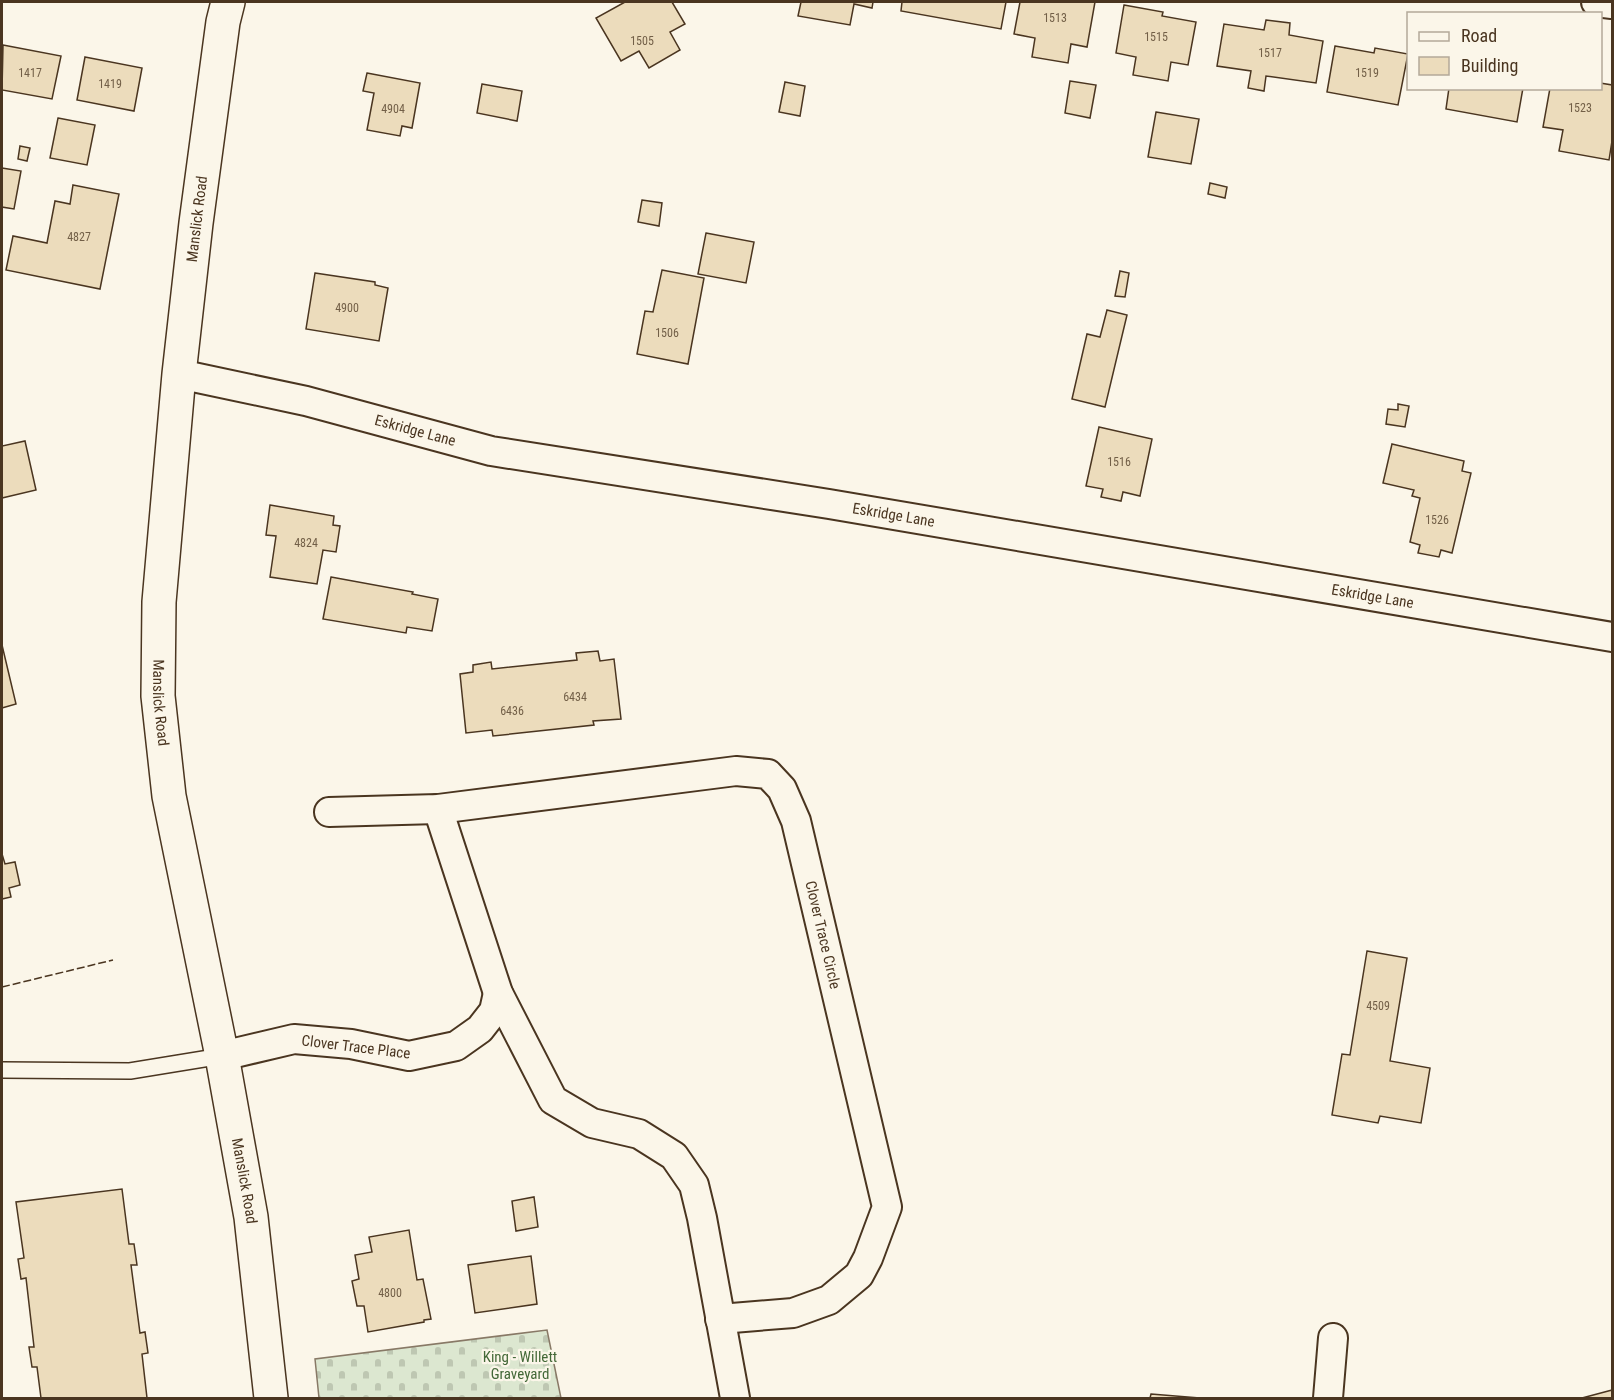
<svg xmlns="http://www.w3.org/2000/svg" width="1614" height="1400" font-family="'Roboto Condensed',sans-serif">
	<defs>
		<pattern id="cemetery-stones" width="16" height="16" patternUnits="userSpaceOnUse" patternTransform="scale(1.5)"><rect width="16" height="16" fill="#dce7d0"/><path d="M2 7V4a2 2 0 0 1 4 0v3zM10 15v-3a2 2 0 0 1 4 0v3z" fill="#bec7b2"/></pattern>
	</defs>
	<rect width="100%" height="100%" fill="#fbf6e9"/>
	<!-- cemetery -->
	<polygon fill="url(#cemetery-stones)" stroke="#887966" stroke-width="1.5" points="547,1330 561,1398 319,1398 315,1359"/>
	<!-- building -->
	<g fill="#ecdcbc" stroke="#4a3520" stroke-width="1.5">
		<polygon points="625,2 672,2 685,24 670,32 680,50 649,68 639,51 621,61 596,18"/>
		<polygon points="801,2 873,2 872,8 854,4 850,25 798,16"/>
		<polygon points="902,2 1006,2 1001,29 901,11"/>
		<polygon points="1020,2 1095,2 1087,47 1071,44 1068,63 1032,57 1035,38 1014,34"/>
		<polygon points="1124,5 1163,12 1162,16 1196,22 1188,65 1171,62 1168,81 1133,75 1136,57 1116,53"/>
		<polygon points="1266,20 1290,23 1289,35 1323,41 1316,83 1266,76 1264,91 1248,88 1251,71 1217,66 1224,24 1264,30"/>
		<polygon points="3,45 61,56 52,99 2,90"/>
		<polygon points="1335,46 1374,53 1375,48 1408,54 1398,105 1327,92"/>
		<polygon points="85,57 142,68 134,111 77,100"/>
		<polygon points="367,73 420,83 412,128 402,126 400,136 367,130 374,93 363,91"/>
		<polygon points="1070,81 1096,85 1090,118 1065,113"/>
		<polygon points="785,82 805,86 800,116 779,112"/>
		<polygon points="1600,83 1612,85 1612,141 1609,160 1559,151 1563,130 1543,127 1550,88 1600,88"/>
		<polygon points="482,84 522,91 517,121 477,113"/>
		<polygon points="1449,88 1523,88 1517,122 1446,109"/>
		<polygon points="1156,112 1199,119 1191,164 1148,157"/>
		<polygon points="58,118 95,125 87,165 50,158"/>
		<polygon points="20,146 30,148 27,161 18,159"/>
		<polygon points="2,168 21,171 14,209 2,207"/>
		<polygon points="1210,183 1227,187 1225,198 1208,194"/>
		<polygon points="73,185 119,194 100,289 6,270 13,236 47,243 55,201 70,204"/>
		<polygon points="642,200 662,203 659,226 638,222"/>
		<polygon points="706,233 754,242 746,283 698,274"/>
		<polygon points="662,270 704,278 688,364 637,354 645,311 653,312"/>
		<polygon points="1120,271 1129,273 1125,297 1115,296"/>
		<polygon points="315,273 375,282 375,285 388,288 379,341 306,329"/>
		<polygon points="1107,310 1127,315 1105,407 1072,399 1087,334 1100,337"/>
		<polygon points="1398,404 1409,406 1405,427 1386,424 1388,409 1398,410"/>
		<polygon points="1099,427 1152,439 1140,496 1123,492 1121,501 1101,497 1103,489 1086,486"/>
		<polygon points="25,441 36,490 2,498 2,446"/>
		<polygon points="1392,444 1464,461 1462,471 1471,473 1452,553 1441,550 1439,557 1418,553 1420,545 1410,542 1420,498 1412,496 1414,490 1383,483"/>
		<polygon points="270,505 334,516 333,525 340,526 336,552 323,550 317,584 270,577 276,536 266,535"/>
		<polygon points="331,577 413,592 412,594 438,599 432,631 407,627 406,633 323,619"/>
		<polygon points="2,645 16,704 2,708"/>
		<polygon points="598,651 600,661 614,659 621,719 593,721 594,725 493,736 492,730 466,733 460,674 473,672 473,665 491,662 492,669 577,660 576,653"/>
		<polygon points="2,854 5,864 15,862 20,885 9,888 11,897 2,899"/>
		<polygon points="1367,951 1407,958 1390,1061 1430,1068 1421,1123 1380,1116 1378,1123 1332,1115 1342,1054 1350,1055"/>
		<polygon points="122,1189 129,1244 134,1244 137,1265 131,1265 140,1333 145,1332 148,1353 142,1354 147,1398 41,1398 37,1367 32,1367 29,1347 34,1347 26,1278 21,1279 18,1259 24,1258 16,1202"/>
		<polygon points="534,1197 538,1227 516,1231 512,1201"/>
		<polygon points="409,1230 417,1280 423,1279 431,1319 424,1320 424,1322 368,1332 364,1306 357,1306 352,1281 359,1279 355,1255 372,1252 369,1237"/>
		<polygon points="531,1256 537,1304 475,1313 468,1265"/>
		<polygon points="1612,1390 1612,1398 1582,1398"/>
		<polygon points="1151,1394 1200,1398 1150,1398"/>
	</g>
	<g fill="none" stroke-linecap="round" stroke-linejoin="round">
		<defs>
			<polyline id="lane" points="2,1070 130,1071 222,1056"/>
			<g id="street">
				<polyline points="1596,2 1612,4"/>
				<path id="s1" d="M 179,374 L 306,401 L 491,451 L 829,504 L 1612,637"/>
				<polyline points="438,809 498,993 553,1100 592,1123 639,1134 674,1156 694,1185 702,1218 735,1398"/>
				<path id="s2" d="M 329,812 L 438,809 L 736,771 L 768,774 L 782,789 L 796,821 L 887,1207 L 868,1258 L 859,1275 L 829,1300 L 793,1313 L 720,1319"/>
				<polyline points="222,1056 294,1039 351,1044 409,1056 456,1046 480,1029 494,1011 498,993"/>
				<polyline points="1328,1398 1333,1338"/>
			</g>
			<g id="secondary">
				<path id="s3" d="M 228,2 L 223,22 L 196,223 L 179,374 L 159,602 L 158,696 L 169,796 L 222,1056 L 251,1217 L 271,1398"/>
			</g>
		</defs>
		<!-- lane casing -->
		<use href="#lane" stroke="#4a3520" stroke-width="18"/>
		<!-- street casing -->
		<use href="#street" stroke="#4a3520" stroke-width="32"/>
		<!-- secondary casing -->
		<use href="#secondary" stroke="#4a3520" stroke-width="36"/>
		<!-- lane -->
		<use href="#lane" stroke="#fbf6e9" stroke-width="15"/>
		<!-- street -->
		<use href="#street" stroke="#fbf6e9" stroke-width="28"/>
		<!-- secondary -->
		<use href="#secondary" stroke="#fbf6e9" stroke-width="33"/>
		<!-- fence -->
		<polyline stroke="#4a3520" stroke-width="1.5" stroke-dasharray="8 3" stroke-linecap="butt" points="2,987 113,960"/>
	</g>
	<g text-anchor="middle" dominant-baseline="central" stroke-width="4.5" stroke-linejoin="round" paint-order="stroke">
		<!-- number labels -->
		<g font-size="12" fill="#725f47">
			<text x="1055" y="18">1513</text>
			<text x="1156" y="37">1515</text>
			<text x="642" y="41">1505</text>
			<text x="1270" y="53">1517</text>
			<text x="30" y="73">1417</text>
			<text x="1367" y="73">1519</text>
			<text x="110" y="84">1419</text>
			<text x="1580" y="108">1523</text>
			<text x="393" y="109">4904</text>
			<text x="79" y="237">4827</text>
			<text x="347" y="308">4900</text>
			<text x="667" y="333">1506</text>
			<text x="1119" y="462">1516</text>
			<text x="1437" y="520">1526</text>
			<text x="306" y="543">4824</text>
			<text x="575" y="697">6434</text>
			<text x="512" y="711">6436</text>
			<text x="1378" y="1006">4509</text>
			<text x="390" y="1293">4800</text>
		</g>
		<!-- street labels -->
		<g font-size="15" fill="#4a3520" stroke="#fbf6e9">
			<text transform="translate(197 219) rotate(-83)">Manslick Road</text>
			<text stroke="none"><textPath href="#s1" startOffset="243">Eskridge Lane</textPath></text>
			<text stroke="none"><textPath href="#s1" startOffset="729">Eskridge Lane</textPath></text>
			<text stroke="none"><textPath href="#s1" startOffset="1215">Eskridge Lane</textPath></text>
			<text stroke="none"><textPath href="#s3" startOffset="705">Manslick Road</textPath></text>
			<text stroke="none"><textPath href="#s2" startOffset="614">Clover Trace Circle</textPath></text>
			<text transform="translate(356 1047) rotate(7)">Clover Trace Place</text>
			<text stroke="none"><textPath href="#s3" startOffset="1191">Manslick Road</textPath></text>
		</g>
		<!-- park labels -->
		<g font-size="15" fill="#436837" stroke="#fbf6e9">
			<text x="520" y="1357">King - Willett<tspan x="520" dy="17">Graveyard</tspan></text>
		</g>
	</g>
	<!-- border -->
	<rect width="1614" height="1400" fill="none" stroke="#4a3520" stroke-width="6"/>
	<!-- legend -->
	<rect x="1407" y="12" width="195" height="78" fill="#fbf6e9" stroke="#b4a999" stroke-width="1.5"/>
	<rect x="1419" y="32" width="30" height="9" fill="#fbf6e9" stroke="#b4a999" stroke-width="1.5"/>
	<text x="1461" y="42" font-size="18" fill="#4a3520">Road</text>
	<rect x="1419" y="57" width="30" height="18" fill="#ecdcbc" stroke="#b4a999" stroke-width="1.5"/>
	<text x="1461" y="72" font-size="18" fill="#4a3520">Building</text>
</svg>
